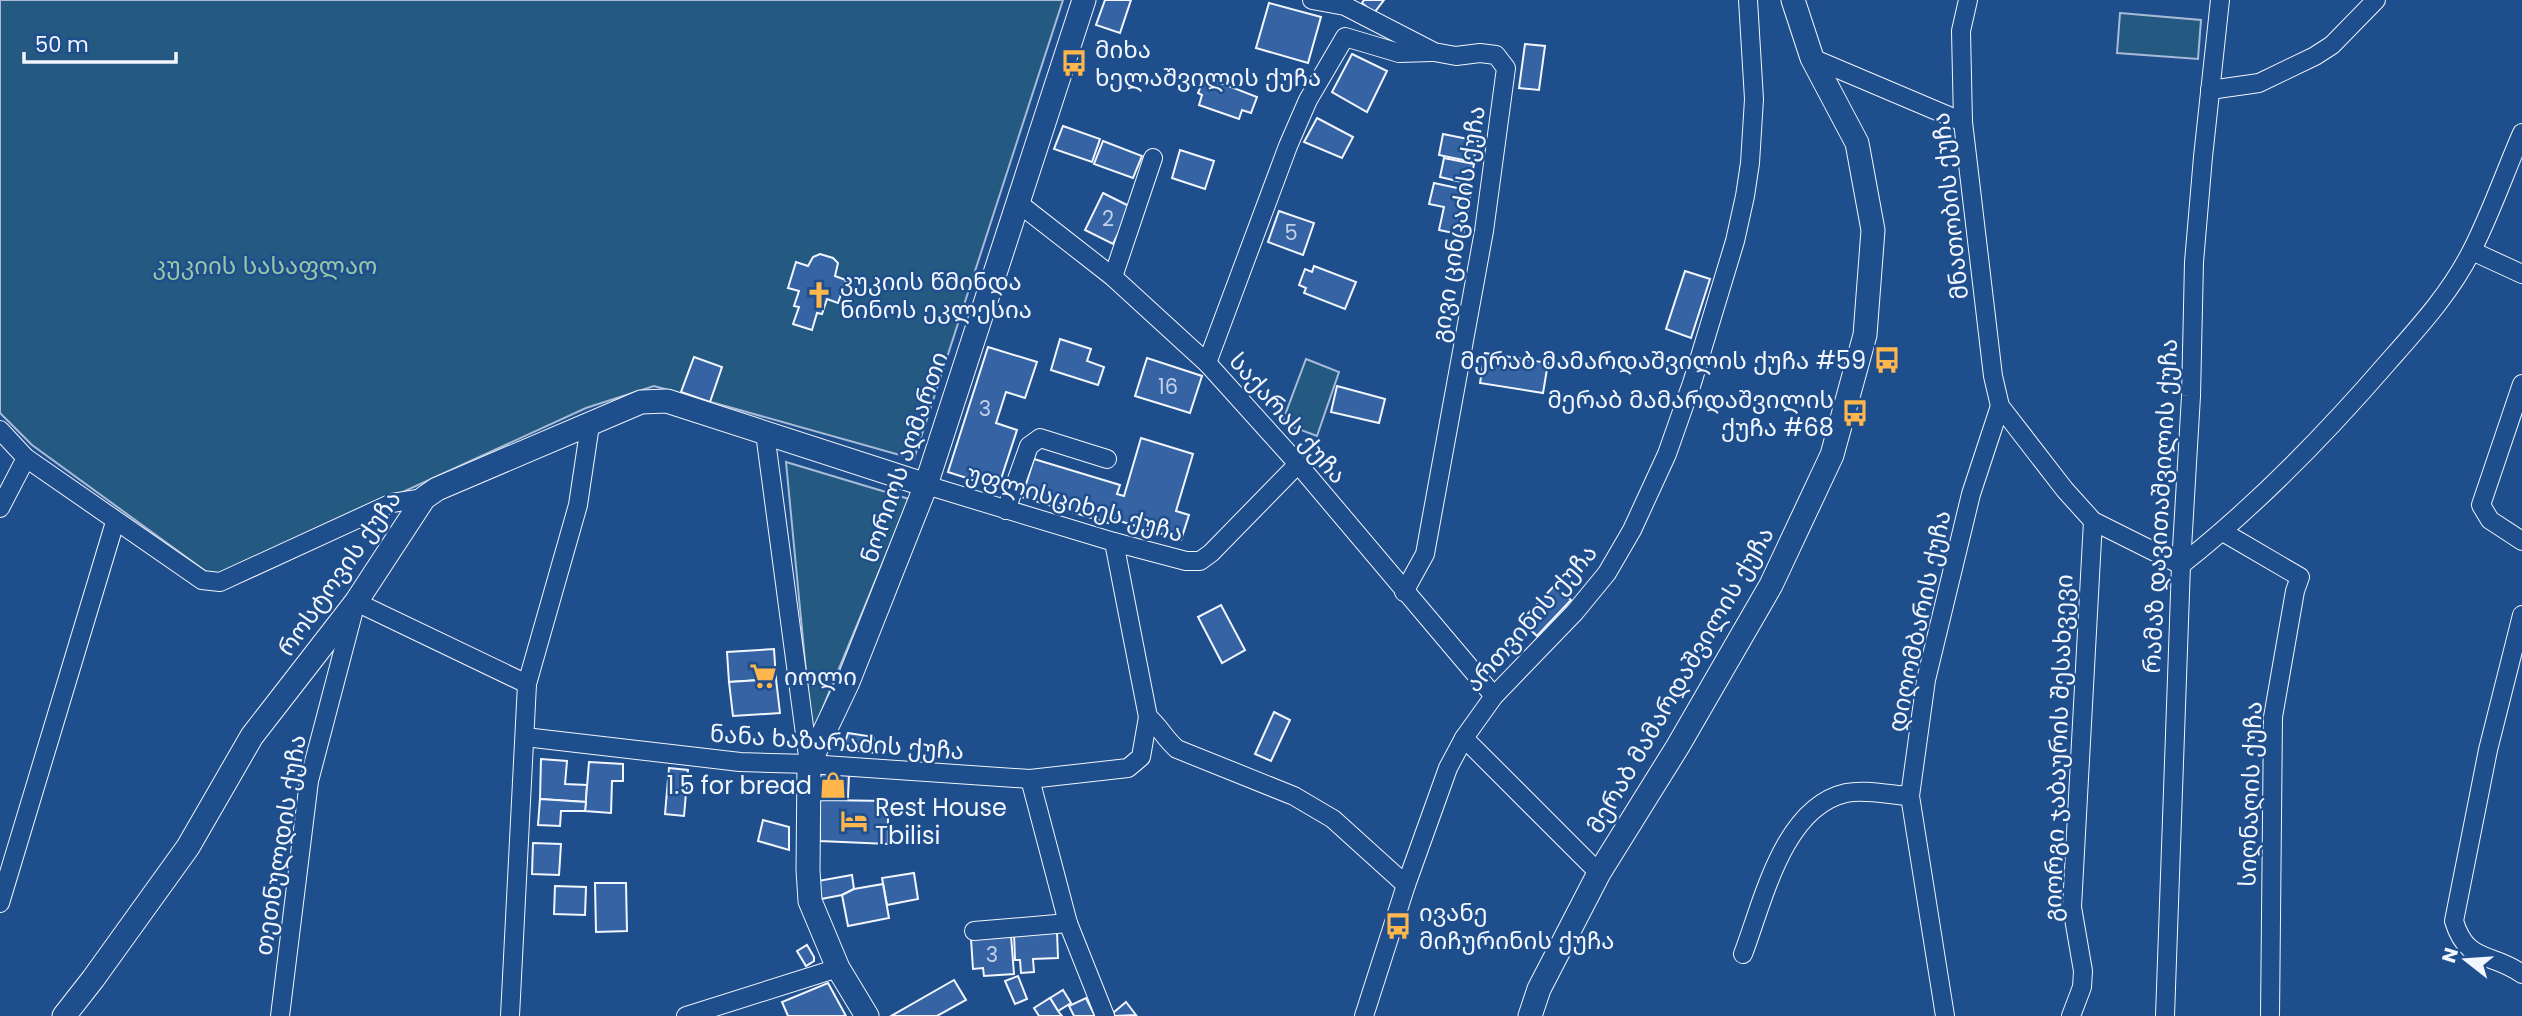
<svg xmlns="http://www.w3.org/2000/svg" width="2522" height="1016" font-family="Poppins,'Noto Sans Georgian',sans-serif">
	<rect width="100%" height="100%" fill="#1f4e8c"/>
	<!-- green -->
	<g fill="#245a82" stroke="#a8bbd7" stroke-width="2">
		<polygon points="0,0 1063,0 914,459 654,386 586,408 215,578 32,445 0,413"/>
		<polygon points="2120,13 2201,20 2198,59 2117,53"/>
		<polygon points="1306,359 1339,372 1317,436 1282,423"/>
		<polygon points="786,462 909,499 812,734"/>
	</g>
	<!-- building -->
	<g fill="#3563a3" stroke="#f2f6ff" stroke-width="2">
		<polygon points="1105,0 1131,0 1120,33 1096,25"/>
		<polygon points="1364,0 1384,0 1374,13 1362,3"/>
		<polygon points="1269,3 1321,17 1308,63 1256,48"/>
		<polygon points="1525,44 1545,46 1539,90 1519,88"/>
		<polygon points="1352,54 1387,71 1367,112 1332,92"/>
		<polygon points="1208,78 1257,97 1251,113 1242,110 1239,119 1199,105 1202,95 1198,93 1204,79 1207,80"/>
		<polygon points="1317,118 1353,137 1342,158 1304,142"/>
		<polygon points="1063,126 1100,139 1092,162 1054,149"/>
		<polygon points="1443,134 1478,141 1473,162 1439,155"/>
		<polygon points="1103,141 1142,156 1133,178 1094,164"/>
		<polygon points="1180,150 1214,161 1205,189 1172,178"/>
		<polygon points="1444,158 1474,164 1470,184 1440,177"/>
		<polygon points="1434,183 1471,191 1463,235 1439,230 1444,207 1429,204"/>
		<polygon points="1103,193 1131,207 1113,244 1085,230"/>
		<polygon points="1279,211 1314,223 1303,255 1268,242"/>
		<polygon points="820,254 833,258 838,263 835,276 846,280 838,303 827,299 822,314 817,313 812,330 793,324 799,307 794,306 799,291 788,288 796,262 808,266 813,257"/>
		<polygon points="1314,266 1356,282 1345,309 1304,293 1306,288 1299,285 1305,269 1312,272"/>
		<polygon points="1685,271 1710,279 1691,338 1666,329"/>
		<polygon points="1060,339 1091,349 1087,361 1104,367 1098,385 1051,370"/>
		<polygon points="988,347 1037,362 1025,398 1006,392 996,423 1017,430 998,488 948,472"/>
		<polygon points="1485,353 1548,363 1543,393 1480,383"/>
		<polygon points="694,357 722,367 710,402 681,392"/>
		<polygon points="1147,358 1202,376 1190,413 1135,396"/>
		<polygon points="1337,386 1385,399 1379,423 1331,412"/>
		<polygon points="1141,438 1193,454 1176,511 1189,515 1181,540 1110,518 1108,523 1022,497 1034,459 1120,485 1117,494 1124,496"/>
		<polygon points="1555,585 1571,600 1537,636 1521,621"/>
		<polygon points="1221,605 1245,650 1222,663 1198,617"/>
		<polygon points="774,649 776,679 729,682 727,652"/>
		<polygon points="776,679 780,713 733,716 729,682"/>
		<polygon points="1274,712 1290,720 1271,761 1255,754"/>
		<polygon points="848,733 874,737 874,741 884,741 883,754 850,750 845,742"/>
		<polygon points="541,759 567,761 565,784 587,785 586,802 540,799"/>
		<polygon points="589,762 623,764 623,781 612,781 611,813 585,811"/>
		<polygon points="669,768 688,770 684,816 665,814"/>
		<polygon points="818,774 849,775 848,797 818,796"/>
		<polygon points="540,799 586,802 585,811 561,811 560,826 538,825"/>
		<polygon points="820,800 888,801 888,844 820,841"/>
		<polygon points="763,820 789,827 789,850 758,841"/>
		<polygon points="533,843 561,844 559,875 532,874"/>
		<polygon points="914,873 918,899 887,905 882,878"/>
		<polygon points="852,875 854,889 842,895 821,899 818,881"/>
		<polygon points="595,883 626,883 627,931 596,932"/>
		<polygon points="883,884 889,918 848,926 842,895 854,889"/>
		<polygon points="555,886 586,887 585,915 554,914"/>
		<polygon points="1057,931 1058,958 1033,959 1034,972 1021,973 1020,960 1015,960 1014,933"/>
		<polygon points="1011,936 1014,974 984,976 983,968 973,969 971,939"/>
		<polygon points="807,945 814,957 814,961 806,966 797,951"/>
		<polygon points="1018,976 1027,999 1015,1004 1005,981"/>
		<polygon points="954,980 966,1000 937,1016 891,1016"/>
		<polygon points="828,983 846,1016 788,1016 782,1002"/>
		<polygon points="1063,990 1071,1003 1058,1011 1050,998"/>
		<polygon points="1050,998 1058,1011 1062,1016 1039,1016 1034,1008"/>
		<polygon points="1086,998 1095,1016 1074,1016 1069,1006"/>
		<polygon points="1126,1002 1136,1015 1115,1016 1113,1013"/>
	</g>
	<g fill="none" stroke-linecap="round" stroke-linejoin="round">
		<defs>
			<g id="minor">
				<polyline points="1312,0 1345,6 1434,52 1456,56 1480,53 1496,55 1506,68 1484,231 1425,554 1404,592"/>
				<polyline points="1968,0 1961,31 1963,122 1993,376 2000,406 2065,490 2093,521 2181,565"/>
				<polyline points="1812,58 1963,122"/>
				<polyline points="2210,90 2259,83 2315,56 2332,45 2376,0"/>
				<polyline points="1017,202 1113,277 1207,363 1298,464 1494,696"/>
				<polyline points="2472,251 2522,274"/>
				<polyline points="1113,277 1153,158"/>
				<polyline points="1207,363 1288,146 1308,100 1345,37 1399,53 1432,52"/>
				<polyline points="2522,384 2481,505 2490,520 2522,541"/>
				<polyline points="0,430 26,458 202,580 220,582 392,503 424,498"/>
				<polyline points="765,433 809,764"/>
				<polyline points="926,485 1114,542 1186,561 1200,561 1211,553 1298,464"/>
				<polyline points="0,508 26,458"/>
				<polyline points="1006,510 1029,446 1040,438 1107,459"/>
				<polyline points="2223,532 2300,577 2295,591 2273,717 2270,1016"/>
				<path d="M 2181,565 C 2257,505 2326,434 2389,361 C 2420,326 2451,292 2472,250 C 2491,213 2505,172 2522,133"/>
				<path d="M 2522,615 L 2488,750 L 2454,921 C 2467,964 2492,952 2522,974"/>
				<path d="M 1148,717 C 1160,727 1165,739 1177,749 L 1294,796 L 1333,819 L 1406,885"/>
				<polyline points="525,737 740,762 809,764 1030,779 1128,768 1141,757 1148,717 1114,542"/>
				<polyline points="1464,738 1599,873"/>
				<polyline points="1030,779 1068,923 1105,1016"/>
				<polyline points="0,903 115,522"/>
				<polyline points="974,931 1068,923"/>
				<path d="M 1743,954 C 1763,902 1783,807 1846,793 C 1865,789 1890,795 1910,796"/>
				<polyline points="280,1016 309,781 356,602 527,684"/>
				<polyline points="510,1016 527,684 578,505 590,425"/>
				<polyline points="686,1016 838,968"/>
				<polyline points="1364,1016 1406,885 1448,768 1464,738 1494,696 1575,612 1607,573 1632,530 1667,454 1692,383 1735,241 1745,196 1750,163 1754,99 1748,0"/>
				<polyline points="1945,1016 1910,796 1926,680 1971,494 2000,406"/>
				<polyline points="2071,1016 2082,987 2083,971 2072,907 2093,521"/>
				<polyline points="2165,1016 2181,565 2191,396 2194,262 2203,157 2220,0"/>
			</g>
			<g id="tertiary">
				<polyline points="64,1016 93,979 188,847 252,736 356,602 424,498 437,489 641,402 667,401 926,485"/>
				<polyline points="867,1016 838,968 810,901 808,870 809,764 848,682 926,485 1084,0"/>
				<polyline points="1530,1016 1539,989 1599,873 1678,746 1771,585 1832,455 1865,335 1873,230 1857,143 1812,58 1793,0"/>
			</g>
		</defs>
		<!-- minor casing -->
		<use href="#minor" stroke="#f2f6ff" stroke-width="20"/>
		<!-- tertiary casing -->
		<use href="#tertiary" stroke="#f2f6ff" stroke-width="25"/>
		<!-- minor -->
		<use href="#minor" stroke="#1f4e8c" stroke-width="18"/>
		<!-- tertiary -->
		<use href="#tertiary" stroke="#1f4e8c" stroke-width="23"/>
	</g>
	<!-- icons -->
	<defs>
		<symbol id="bus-bare" viewBox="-9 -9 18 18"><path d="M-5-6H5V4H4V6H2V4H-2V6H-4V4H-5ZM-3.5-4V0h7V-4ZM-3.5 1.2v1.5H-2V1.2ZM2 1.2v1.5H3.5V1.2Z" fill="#ffb74d" stroke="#1f4e8c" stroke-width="2.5" paint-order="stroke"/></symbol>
		<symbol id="church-bare" viewBox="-9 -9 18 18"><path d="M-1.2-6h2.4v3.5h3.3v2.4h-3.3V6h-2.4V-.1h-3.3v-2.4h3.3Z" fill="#ffb74d" stroke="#1f4e8c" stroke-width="2.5" paint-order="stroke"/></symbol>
		<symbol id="supermarket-bare" viewBox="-9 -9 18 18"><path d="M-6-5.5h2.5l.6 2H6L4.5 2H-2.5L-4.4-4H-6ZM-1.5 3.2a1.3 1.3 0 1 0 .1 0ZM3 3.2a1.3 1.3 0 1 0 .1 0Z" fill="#ffb74d" stroke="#1f4e8c" stroke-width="2.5" paint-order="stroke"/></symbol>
		<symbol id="shop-bare" viewBox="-9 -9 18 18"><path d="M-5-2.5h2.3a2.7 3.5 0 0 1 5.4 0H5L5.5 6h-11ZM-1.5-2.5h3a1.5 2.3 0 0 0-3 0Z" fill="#ffb74d" stroke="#1f4e8c" stroke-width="2.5" paint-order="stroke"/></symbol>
		<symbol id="hotel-bare" viewBox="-9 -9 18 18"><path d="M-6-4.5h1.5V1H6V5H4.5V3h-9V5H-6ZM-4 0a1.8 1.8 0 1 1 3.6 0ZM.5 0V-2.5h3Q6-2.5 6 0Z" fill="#ffb74d" stroke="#1f4e8c" stroke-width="2.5" paint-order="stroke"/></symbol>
	</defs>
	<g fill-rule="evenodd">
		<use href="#bus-bare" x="1055" y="44" width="38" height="38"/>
		<use href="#church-bare" x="800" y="276" width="38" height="38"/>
		<use href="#bus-bare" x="1868" y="341" width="38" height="38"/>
		<use href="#bus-bare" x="1836" y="394" width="38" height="38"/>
		<use href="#supermarket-bare" x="744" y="657" width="38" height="38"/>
		<use href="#shop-bare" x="814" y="766" width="38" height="38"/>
		<use href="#hotel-bare" x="835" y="802" width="38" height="38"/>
		<use href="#bus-bare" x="1379" y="907" width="38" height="38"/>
	</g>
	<g text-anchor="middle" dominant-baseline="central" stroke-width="5" stroke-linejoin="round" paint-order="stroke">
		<!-- number labels -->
		<g font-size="21" fill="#c3d1e8">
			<text x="1108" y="218">2</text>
			<text x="1291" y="232">5</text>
			<text x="1168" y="386">16</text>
			<text x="985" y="408">3</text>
			<text x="992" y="954">3</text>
		</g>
		<!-- poi labels -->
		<g font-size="24" fill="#f2f6ff" stroke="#1f4e8c" text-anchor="start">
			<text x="1095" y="49">მიხა<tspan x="1095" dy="28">ხელაშვილის ქუჩა</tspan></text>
			<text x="840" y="281">კუკიის წმინდა<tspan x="840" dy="28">ნინოს ეკლესია</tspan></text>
			<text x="1866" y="360" text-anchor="end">მერაბ მამარდაშვილის ქუჩა #59</text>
			<text x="1834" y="399" text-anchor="end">მერაბ მამარდაშვილის<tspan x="1834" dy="28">ქუჩა #68</tspan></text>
			<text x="784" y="676">იოლი</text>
			<text x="812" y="785" text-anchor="end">1.5 for bread</text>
			<text x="875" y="807">Rest House<tspan x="875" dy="28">Tbilisi</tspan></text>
			<text x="1419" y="912">ივანე<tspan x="1419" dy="28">მიჩურინის ქუჩა</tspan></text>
		</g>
		<!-- street labels -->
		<g font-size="24" fill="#f2f6ff" stroke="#1f4e8c">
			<text transform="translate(1950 206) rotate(-96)">მნათობის ქუჩა</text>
			<text transform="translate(1458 224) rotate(-81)">გივი ცინცაძის ქუჩა</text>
			<text transform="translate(1288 418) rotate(49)">საქარას ქუჩა</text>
			<text transform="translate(904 457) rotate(-71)">ნორიოს აღმართი</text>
			<text transform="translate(1075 503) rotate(16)">უფლისციხეს ქუჩა</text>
			<text transform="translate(2160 506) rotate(-87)">რამაზ დავითაშვილის ქუჩა</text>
			<text transform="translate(339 573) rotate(-55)">როსტოვის ქუჩა</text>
			<text transform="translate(1531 618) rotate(-49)">ართვინის ქუჩა</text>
			<text transform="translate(1919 621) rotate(-78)">დიღომბარის ქუჩა</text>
			<text transform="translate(1680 680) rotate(-60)">მერაბ მამარდაშვილის ქუჩა</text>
			<text transform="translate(837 742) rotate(4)">ნანა ხაზარაძის ქუჩა</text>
			<text transform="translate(2058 748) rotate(-88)">გიორგი ჯაბაურის შესახვევი</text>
			<text transform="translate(2250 794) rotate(-88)">სიღნაღის ქუჩა</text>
			<text transform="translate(280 845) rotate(-81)">თეთნულდის ქუჩა</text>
		</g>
		<!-- park labels -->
		<g font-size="24" fill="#97c8a6" stroke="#1f4e8c">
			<text x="265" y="265">კუკიის სასაფლაო</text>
		</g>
	</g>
	<!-- north arrow -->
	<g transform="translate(2466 960) rotate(287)" stroke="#1f4e8c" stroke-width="5" paint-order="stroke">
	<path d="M0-5L12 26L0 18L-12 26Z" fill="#f2f6ff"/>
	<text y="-10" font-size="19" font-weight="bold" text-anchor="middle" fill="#f2f6ff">N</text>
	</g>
	<!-- scale -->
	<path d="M24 52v10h152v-10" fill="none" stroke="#f2f6ff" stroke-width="3.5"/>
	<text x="35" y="52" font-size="21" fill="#f2f6ff" stroke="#1f4e8c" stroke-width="5" paint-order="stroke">50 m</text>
</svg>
